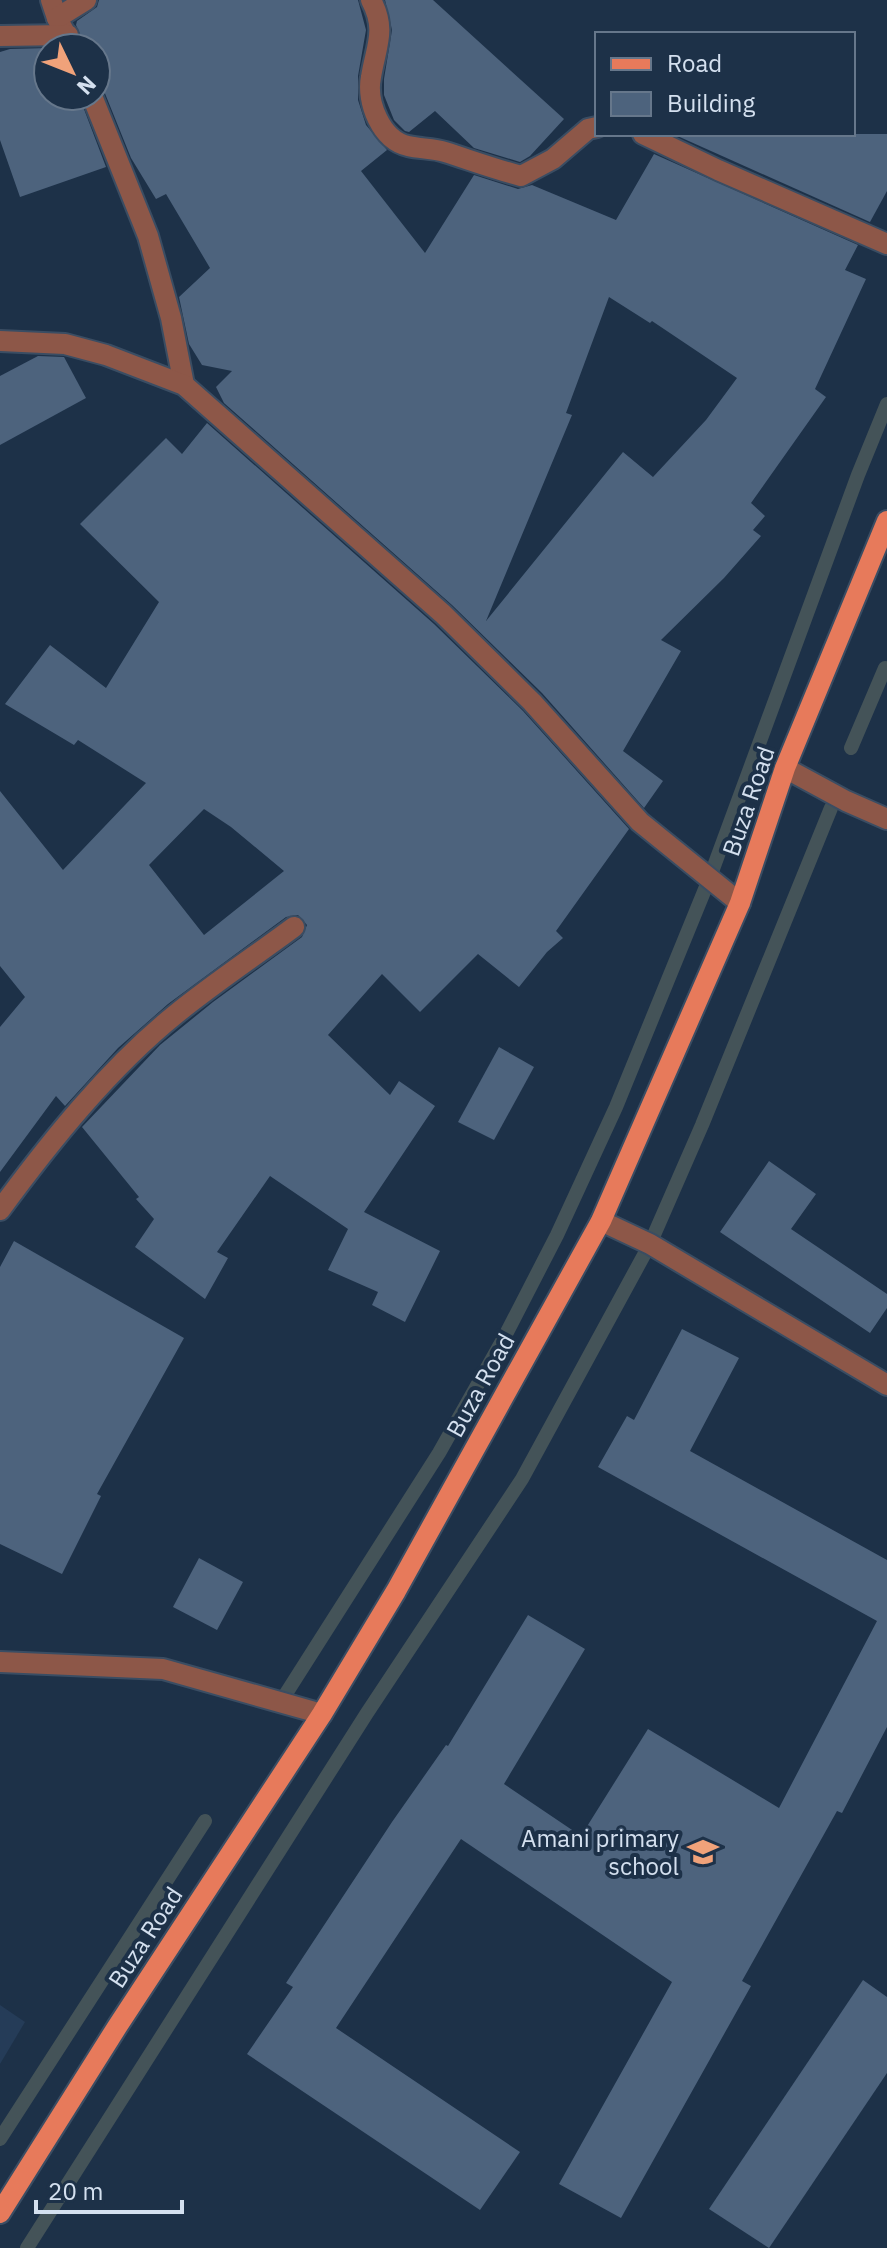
<svg xmlns="http://www.w3.org/2000/svg" width="887" height="2248" font-family="'IBM Plex Sans',sans-serif">
	<rect width="100%" height="100%" fill="#1d3148"/>
	<!-- built -->
	<polygon fill="#253c58" points="0,2005 25,2022 0,2064"/>
	<g fill="none" stroke-linecap="round" stroke-linejoin="round">
		<!-- stream -->
		<g stroke="#445358" stroke-width="14">
			<polyline points="851,748 885,668"/>
			<polyline points="280,1703 439,1453 505,1336 557,1235 616,1107 710,877 858,475 887,404"/>
			<polyline points="0,2139 205,1821"/>
			<polyline points="27,2248 367,1713 522,1479 650,1244 702,1125 831,808"/>
		</g>
	</g>
	<!-- building -->
	<g fill="#4d637d" fill-rule="evenodd">
		<path d="M 99,0 L 358,0 L 366,30 L 358,76 L 358,100 L 366,125 L 387,150 L 361,171 L 425,253 L 474,175 L 518,189 L 532,185 L 616,220 L 654,154 L 858,245 L 845,270 L 866,279 L 815,389 L 826,397 L 751,503 L 765,516 L 753,530 L 761,536 L 724,578 L 661,640 L 681,651 L 623,751 L 663,781 L 644,808 L 542,693 L 452,605 L 224,403 L 216,387 L 232,371 L 202,365 L 189,344 L 179,297 L 210,268 L 166,194 L 156,199 L 131,158 L 104,91 L 96,84 L 96,48 L 86,48 L 76,25 L 77,21 L 97,7 ZM 609,297 L 650,323 L 652,321 L 737,378 L 706,420 L 653,477 L 623,452 L 486,621 L 572,415 L 566,413 Z"/>
		<polygon points="385,0 433,0 564,119 530,156 520,162 474,148 435,111 409,132 405,131 394,120 384,95 384,79 392,30"/>
		<polygon points="48,48 48,96 79,96 106,167 20,197 0,140 0,52 10,49"/>
		<polygon points="673,134 887,134 887,191 870,222"/>
		<polygon points="38,356 64,357 86,398 0,445 0,376"/>
		<path d="M 207,423 L 434,624 L 523,711 L 629,829 L 556,931 L 563,938 L 547,952 L 519,987 L 478,954 L 420,1012 L 382,974 L 328,1035 L 390,1095 L 399,1081 L 435,1106 L 364,1212 L 440,1251 L 405,1322 L 372,1305 L 378,1292 L 328,1270 L 348,1229 L 270,1176 L 217,1252 L 228,1258 L 205,1299 L 135,1247 L 154,1219 L 136,1199 L 139,1197 L 82,1127 L 160,1045 L 213,1002 L 302,937 L 307,925 L 298,915 L 286,917 L 168,1004 L 118,1048 L 65,1106 L 56,1096 L 0,1172 L 0,1027 L 25,997 L 0,966 L 0,791 L 63,870 L 146,783 L 78,740 L 74,745 L 5,704 L 50,645 L 106,688 L 159,602 L 80,524 L 166,438 L 182,454 ZM 204,809 L 231,827 L 284,871 L 204,935 L 149,865 Z"/>
		<polygon points="499,1047 534,1067 494,1140 458,1122"/>
		<polygon points="769,1161 816,1194 791,1229 887,1294 887,1308 870,1333 720,1232"/>
		<polygon points="14,1241 184,1338 97,1494 101,1496 62,1574 0,1544 0,1267"/>
		<polygon points="682,1329 739,1358 690,1451 887,1560 887,1727 842,1813 837,1811 742,1981 751,1986 621,2218 559,2184 672,1982 461,1839 336,2028 520,2152 480,2210 247,2054 293,1987 286,1983 392,1822 446,1745 448,1746 528,1615 585,1649 504,1784 581,1836 648,1729 779,1808 877,1621 598,1467 627,1416 634,1420"/>
		<polygon points="199,1558 243,1582 217,1630 173,1607"/>
		<polygon points="863,1980 887,1997 887,2073 769,2248 709,2209"/>
	</g>
	<g fill="none" stroke-linecap="round" stroke-linejoin="round">
		<defs>
			<g id="minor">
				<polyline points="51,0 57,18 73,48"/>
				<path d="M 371,0 C 387,30 376,46 371,77 C 366,102 381,140 408,146 C 420,149 433,148 445,152 C 470,160 495,169 521,176 L 553,159 L 588,129 L 597,127"/>
				<polyline points="57,18 86,0"/>
				<polyline points="0,36 68,35"/>
				<polyline points="92,96 148,236 171,318 184,385"/>
				<polyline points="643,134 718,170 887,244"/>
				<polyline points="0,341 65,344 106,355 184,385 443,614 532,702 640,822 740,903"/>
				<polyline points="785,768 846,801 887,819"/>
				<path d="M 0,1210 C 50,1142 109,1068 176,1014 C 214,983 255,956 294,927"/>
				<polyline points="601,1221 650,1244 887,1385"/>
				<polyline points="0,1662 163,1669 322,1714"/>
			</g>
			<polyline id="major" points="0,2213 117,2027 322,1714 396,1591 601,1221 740,903 785,768 887,521"/>
		</defs>
		<!-- minor casing -->
		<use href="#minor" stroke="#3a4d63" stroke-width="24"/>
		<!-- major casing -->
		<use href="#major" stroke="#3a4d63" stroke-width="24"/>
		<!-- minor -->
		<use href="#minor" stroke="#8d5748" stroke-width="20"/>
		<!-- major -->
		<use href="#major" stroke="#e77a5b" stroke-width="20"/>
	</g>
	<!-- icons -->
	<defs>
		<symbol id="school-bare" viewBox="-9 -9 18 18"><path d="M0-5L7-2L0 1L-7-2ZM-4 1L0 2.5L4 1V4Q0 6-4 4Z" fill="#f0a27a" stroke="#1d3148" stroke-width="2.5" paint-order="stroke"/></symbol>
	</defs>
	<g fill-rule="evenodd">
		<use href="#school-bare" x="681" y="1830" width="44" height="44"/>
	</g>
	<g text-anchor="middle" dominant-baseline="central" stroke-width="8" stroke-linejoin="round" paint-order="stroke">
		<!-- street labels -->
		<g font-size="24" fill="#d4e0ef" stroke="#1d3148">
			<text transform="translate(748 801) rotate(-71)">Buza Road</text>
			<text transform="translate(480 1385) rotate(-61)">Buza Road</text>
			<text transform="translate(145 1937) rotate(-57)">Buza Road</text>
		</g>
		<!-- poi labels -->
		<g font-size="24" fill="#d4e0ef" stroke="#1d3148" text-anchor="end">
			<text x="679" y="1838">Amani primary<tspan x="679" dy="28">school</tspan></text>
		</g>
	</g>
	<!-- legend -->
	<rect x="595" y="32" width="260" height="104" fill="#1d3148" stroke="#66778b" stroke-width="2"/>
	<rect x="611" y="58" width="40" height="12" fill="#e77a5b" stroke="#66778b" stroke-width="2"/>
	<text x="667" y="72" font-size="24" fill="#d4e0ef">Road</text>
	<rect x="611" y="92" width="40" height="24" fill="#4d637d" stroke="#66778b" stroke-width="2"/>
	<text x="667" y="112" font-size="24" fill="#d4e0ef">Building</text>
	<!-- north arrow -->
	<g transform="translate(72 72) rotate(133)"><circle r="38" fill="#1d3148" stroke="#66778b" stroke-width="2"/>
	<path d="M0-6L14 30L0 20L-14 30Z" fill="#f0a27a"/>
	<text y="-12" font-size="22" font-weight="bold" text-anchor="middle" fill="#d4e0ef">N</text>
	</g>
	<!-- scale -->
	<path d="M36 2200v12h146v-12" fill="none" stroke="#d4e0ef" stroke-width="4"/>
	<text x="48" y="2200" font-size="24" fill="#d4e0ef" stroke="#1d3148" stroke-width="6" paint-order="stroke">20 m</text>
</svg>
